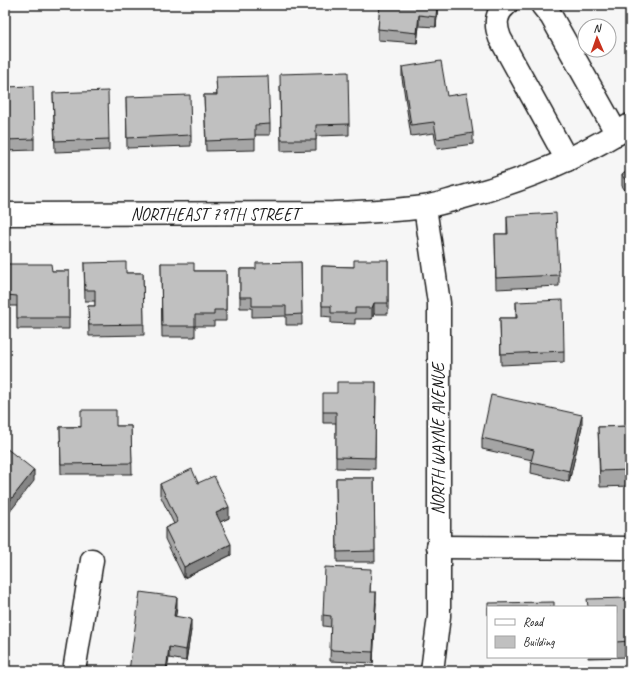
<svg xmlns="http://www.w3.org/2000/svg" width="635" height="676" font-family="Caveat,sans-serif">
	<rect width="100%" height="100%" fill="#f6f6f6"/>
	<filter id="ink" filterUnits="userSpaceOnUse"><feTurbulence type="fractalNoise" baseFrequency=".025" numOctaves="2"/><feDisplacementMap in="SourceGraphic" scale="8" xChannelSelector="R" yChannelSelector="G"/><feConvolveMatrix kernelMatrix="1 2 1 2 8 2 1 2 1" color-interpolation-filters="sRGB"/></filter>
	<g filter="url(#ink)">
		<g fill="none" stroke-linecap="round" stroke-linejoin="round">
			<defs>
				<g id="minor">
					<path d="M 506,5 C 495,14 495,25 500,38 L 567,160"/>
					<polyline points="542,5 551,16 617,134"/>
					<polyline points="425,207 439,303 439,616 432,671"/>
					<path d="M 5,214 L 333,213 C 364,212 394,211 424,207 C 436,205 448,201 460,198 C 520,182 578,159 630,125"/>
					<polyline points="438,547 630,548"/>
					<polyline points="74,671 92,560"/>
				</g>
			</defs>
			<!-- minor casing -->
			<use href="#minor" stroke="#1c1c1c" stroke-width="25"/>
			<!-- minor -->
			<use href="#minor" stroke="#fff" stroke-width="22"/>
		</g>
		<!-- wall -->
		<g fill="#a5a5a5" stroke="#1c1c1c">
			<polygon points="380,5 438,5 436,27 419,26 417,43 378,40 378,29"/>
			<polygon points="402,67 447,96 473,133 473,144 437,149 434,133 411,136 402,78"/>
			<polygon points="216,77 270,124 270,135 255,135 255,150 206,151 204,95 217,95"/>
			<polygon points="280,85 349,124 349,135 316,136 316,150 281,151"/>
			<polygon points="5,87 34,139 34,150 5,151"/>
			<polygon points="53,93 109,139 109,150 55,152"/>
			<polygon points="126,97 191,135 191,146 127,148"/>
			<polygon points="630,169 630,197 622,186 622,175"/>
			<polygon points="507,216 559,275 559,286 496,289 495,234 507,234"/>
			<polygon points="388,260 388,314 374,314 372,319 355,319 355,324 331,323 331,317 322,316 322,266 354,267"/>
			<polygon points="301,262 302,325 286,325 286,316 252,317 252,308 240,308 240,269 256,269"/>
			<polygon points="84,263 126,273 143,273 144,335 89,336 88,306 95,306 95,301 85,301"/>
			<polygon points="161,263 194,271 226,271 226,321 214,321 214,326 195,326 195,337 162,337"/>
			<polygon points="7,264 52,271 69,271 69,329 17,329 17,306 7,306"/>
			<polygon points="516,302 564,351 564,362 501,365 500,318 516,318"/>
			<polygon points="376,382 375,469 336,468 336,423 323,423 323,412 337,393"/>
			<polygon points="116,426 131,426 132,474 61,474 60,427"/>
			<polygon points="582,426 569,482 531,473 532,460 482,449 482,438"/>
			<polygon points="630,426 630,486 600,487 598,427"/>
			<polygon points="336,478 374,478 375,562 337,562"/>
			<polygon points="198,483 229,518 220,522 231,555 184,578 165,539 165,528 174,524 160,495 160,484"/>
			<polygon points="371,580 370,592 376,603 373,663 330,661 331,627 323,626 323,615"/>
			<polygon points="140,592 177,608 175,617 191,630 186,661 169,658"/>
			<polygon points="630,598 630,657 588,658 588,657 616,657 616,607"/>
		</g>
		<!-- shaded-wall -->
		<g fill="#868686" stroke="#1c1c1c">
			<polygon points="437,5 438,5 436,27 436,17"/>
			<polygon points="419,15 419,26 417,43 417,33"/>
			<polygon points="374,303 374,314 372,319 372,308"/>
			<polygon points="582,415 582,426 569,482 569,471"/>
			<polygon points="34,470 34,481 5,518 5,507"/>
			<polygon points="229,507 229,518 216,524 216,513"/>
			<polygon points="231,544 231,555 184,578 184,567"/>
			<polygon points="376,592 376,603 373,663 373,652"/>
			<polygon points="177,597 177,608 174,627 174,616"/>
			<polygon points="6,602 6,613 5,627 5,616"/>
			<polygon points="191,619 191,630 186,661 186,650"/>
			<polygon points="169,647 169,658 167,671 166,671"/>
		</g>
		<!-- building -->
		<g fill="#c0c0c0" stroke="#1c1c1c">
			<polygon points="380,5 437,5 436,17 419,15 417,33 378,29"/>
			<polygon points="441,61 447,96 467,93 473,133 437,139 434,122 411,125 402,67"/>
			<polygon points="348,72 349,124 316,125 316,140 281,140 280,74"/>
			<polygon points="268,76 270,124 255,125 255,139 206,141 204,95 217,95 216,77"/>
			<polygon points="33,86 34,139 5,140 5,87"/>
			<polygon points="108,91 109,139 55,141 53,93"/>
			<polygon points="190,95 191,135 127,138 126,97"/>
			<polygon points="630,169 630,187 622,175"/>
			<polygon points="556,213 559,275 496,278 495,234 508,234 507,216"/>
			<polygon points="354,260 388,260 388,303 374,303 372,308 355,308 355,313 331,313 331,306 322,306 322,266 354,267"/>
			<polygon points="126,262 126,273 143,273 144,324 89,325 88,306 95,306 95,290 85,290 84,263"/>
			<polygon points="301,262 302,314 286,315 286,306 252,306 252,297 240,297 240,269 256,269 256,263"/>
			<polygon points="161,263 194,263 194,271 226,271 226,310 214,310 214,315 195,315 195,326 162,326"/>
			<polygon points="7,264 51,264 52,271 69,271 69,318 17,318 17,296 7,295"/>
			<polygon points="563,300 564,351 501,354 500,318 517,318 516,302"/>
			<polygon points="337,382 376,382 375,458 336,457 336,412 323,412 323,393 337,393"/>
			<polygon points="491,395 582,415 569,471 531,462 534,450 482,438"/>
			<polygon points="81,410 116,410 116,426 131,426 132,463 61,464 60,427 81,427"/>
			<polygon points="630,426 630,470 600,471 598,427"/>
			<polygon points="6,448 34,470 5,507 5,450"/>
			<polygon points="192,469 198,483 214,476 229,507 216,513 231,544 184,567 165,528 178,522 160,484"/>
			<polygon points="336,478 374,478 375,551 337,552"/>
			<polygon points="325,567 371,569 370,592 376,592 373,652 330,650 331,616 323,615"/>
			<polygon points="140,592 177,597 174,616 191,619 186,650 169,647 166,671 129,671"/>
			<polygon points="630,598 630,641 616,642 616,607 588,607 587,599"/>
			<polygon points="5,602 6,602 5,616"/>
			<polygon points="554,602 554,607 488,607 488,615 488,603"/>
		</g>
	</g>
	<g text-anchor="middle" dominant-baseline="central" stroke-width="3" stroke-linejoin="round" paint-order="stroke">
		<!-- street labels -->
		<g font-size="17" fill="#1c1c1c" stroke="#fff">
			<text x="215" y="214">NORTHEAST 79TH STREET</text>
			<text transform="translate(438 439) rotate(-90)">NORTH WAYNE AVENUE</text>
		</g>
	</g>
	<!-- margin -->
	<rect width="635" height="676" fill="none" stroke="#fff" stroke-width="20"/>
	<rect x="10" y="10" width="615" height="656" fill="none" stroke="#1c1c1c" stroke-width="1.5" filter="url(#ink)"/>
	<!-- legend -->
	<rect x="487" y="606" width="130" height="52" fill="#ffffff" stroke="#a4a4a4"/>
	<rect x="495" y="619" width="20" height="6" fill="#ffffff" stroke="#a4a4a4"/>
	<text x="523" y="626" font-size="12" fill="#1c1c1c">Road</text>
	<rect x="495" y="636" width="20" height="12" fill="#c0c0c0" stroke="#a4a4a4"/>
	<text x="523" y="646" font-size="12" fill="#1c1c1c">Building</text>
	<!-- north arrow -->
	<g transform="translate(597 38) rotate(358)"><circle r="19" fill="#ffffff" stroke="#a4a4a4"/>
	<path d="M0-3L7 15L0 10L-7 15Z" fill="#c8321e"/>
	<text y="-6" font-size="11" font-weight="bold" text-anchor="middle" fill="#1c1c1c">N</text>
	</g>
</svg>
